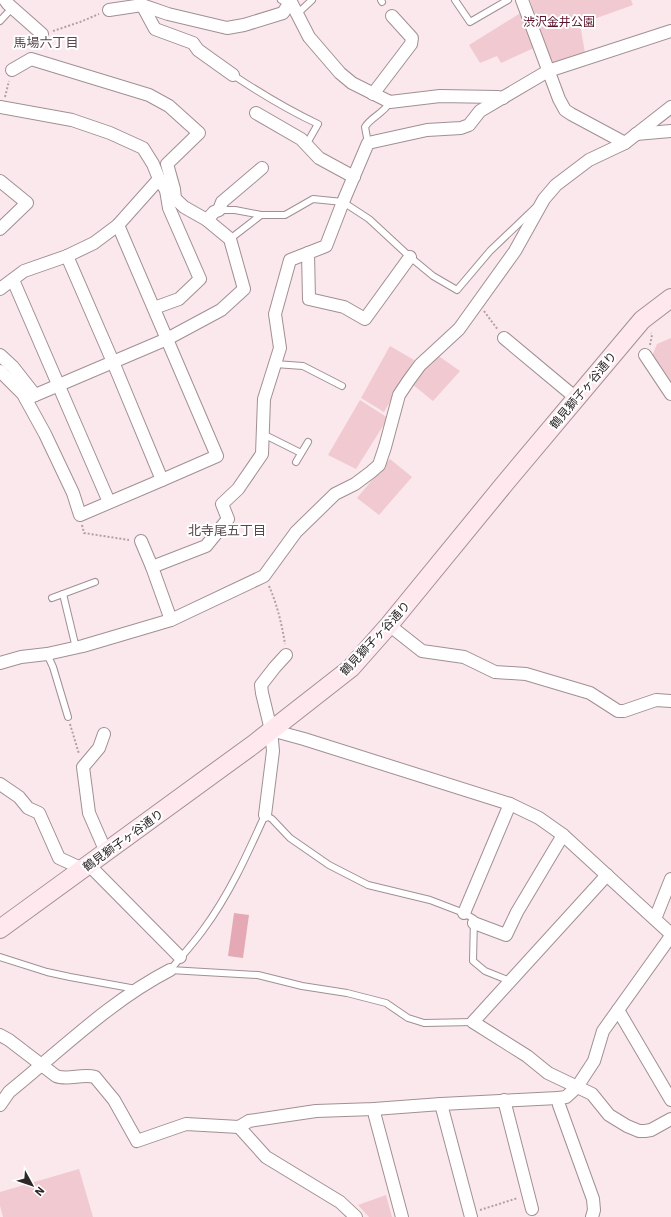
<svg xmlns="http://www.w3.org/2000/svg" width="671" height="1217" font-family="'IBM Plex Sans','Noto Sans JP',sans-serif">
	<rect width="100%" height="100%" fill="#fbe8ec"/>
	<!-- park -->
	<g fill="#f1c9d1">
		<polygon points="530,0 631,0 633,5 580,24 585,53 552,63 545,43 501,63 497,56 480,63 469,45 532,6"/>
		<polygon points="671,338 671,384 652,356 657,344"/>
		<polygon points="390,346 414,360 384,412 361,398"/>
		<polygon points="437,355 460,371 433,401 412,384"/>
		<polygon points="360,400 388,418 356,469 328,455"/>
		<polygon points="390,459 412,477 379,515 357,498"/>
		<polygon points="79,1169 93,1217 3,1217 0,1206 0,1192"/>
		<polygon points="386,1195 392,1217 369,1217 358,1205"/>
	</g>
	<!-- water -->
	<polygon fill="#e5a9b6" points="234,913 249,915 243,958 228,956"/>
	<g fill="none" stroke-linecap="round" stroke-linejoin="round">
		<defs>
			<g id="lane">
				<polyline points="281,0 289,4"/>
				<polyline points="381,0 382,2"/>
				<polyline points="455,0 470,22 508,0"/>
				<polyline points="297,14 312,0"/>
				<polyline points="0,21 12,8"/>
				<path d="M 233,75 C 260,93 288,110 318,124 L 306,145"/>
				<path d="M 368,143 L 365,127 C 371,117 383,114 390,102"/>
				<polyline points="219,210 235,210 261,215"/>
				<polyline points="230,239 261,215 285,215 313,199 343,202 369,219 410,257 433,276 457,290 490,251 535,208"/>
				<polyline points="275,364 303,366 342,386"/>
				<polyline points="263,434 301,453"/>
				<polyline points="296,462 308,442"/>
				<polyline points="63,594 76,648"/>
				<polyline points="52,598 95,582"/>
				<polyline points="47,654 53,667 68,717"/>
				<polyline points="0,957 47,972 70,977 136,989"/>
				<path d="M 170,970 C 181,957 193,944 203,930 C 229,895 247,855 265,815 L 272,819 L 290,838 L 329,865 L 368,885 L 430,900 L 464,913 L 474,919 L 473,961 L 485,971 L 510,981"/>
				<polyline points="170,970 258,975 302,986 347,993 386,1003 408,1018 424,1023 473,1022"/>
			</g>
			<g id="street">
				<polyline points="5,0 8,4 42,34"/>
				<polyline points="290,0 309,37 340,73 352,83 390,102 440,96 497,97 503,98"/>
				<polyline points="522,0 559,99 565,110 571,114 625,143"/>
				<polyline points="142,5 168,14 227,28 244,25 283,13 290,2"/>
				<polyline points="109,10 142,5 155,29 193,43 198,50 233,75"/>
				<polyline points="12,70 31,59 149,95 169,106 199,133 167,164 174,189 175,199"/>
				<polyline points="373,94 411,44 412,38 392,16"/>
				<polyline points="0,107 72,120 110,133 143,148 153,164 159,179 166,190 184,207 207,220 230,239 244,289 221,310 167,339 26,399"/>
				<polyline points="256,113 301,139 319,158 354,177"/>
				<polyline points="636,134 671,131"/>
				<polyline points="0,181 27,203 0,229"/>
				<polyline points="207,220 214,212 219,210 222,202 262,168"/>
				<polyline points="308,253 309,299 344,307 365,319 410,257"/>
				<polyline points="67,256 113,362 162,480"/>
				<polyline points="13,280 109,502"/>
				<polyline points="0,289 24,271 67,256 94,243 118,225 159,179"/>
				<polyline points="154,308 179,299 200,279 169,208 166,190"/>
				<polyline points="504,338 576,398"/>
				<polyline points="0,355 13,367 35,395"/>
				<polyline points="645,355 671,394"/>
				<polyline points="0,371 23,394 45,434 73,493 80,515 162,480 217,456 118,225"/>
				<polyline points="141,541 152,567 171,620"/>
				<polyline points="152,567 206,546 228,519 222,504 238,489 262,454 264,399 280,348 275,314 290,260 326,246 343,202 368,143 427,130 461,128 469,125 480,111 548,71 671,31"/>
				<polyline points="389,625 422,651 464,657 495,672 526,674 590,693 618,711 624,711 656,700 671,701"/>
				<polyline points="0,663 21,657 47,654 83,646 171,620 264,576 296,532 335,494 355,484 371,472 379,465 385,447 399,395 409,380 420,365 459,329 515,251 544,199 556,185 589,160 625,143 671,107"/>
				<polyline points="271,730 304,739 510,804 539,818 563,835 671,934"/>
				<polyline points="104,734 99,748 83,767 89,813 106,852"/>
				<polyline points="0,784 19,797 28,808 39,813 59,858 83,869"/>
				<polyline points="265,815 273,751 271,730 262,693 261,685 275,667 286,655"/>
				<polyline points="89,865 180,957"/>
				<polyline points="607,875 473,1022 527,1056 548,1073 592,1094 609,1115 627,1126 639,1131 645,1131 651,1130 671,1119"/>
				<polyline points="464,913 510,804"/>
				<polyline points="655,919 671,879"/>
				<polyline points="474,923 506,935 517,912 563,835"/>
				<polyline points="618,1010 671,1100"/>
				<path d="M 0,1035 L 9,1040 L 56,1076 C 68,1081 82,1073 95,1077 L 114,1100 L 137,1141 L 186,1124 L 239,1127 L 249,1121 L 316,1111 L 374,1109 L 441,1104 L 558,1098 L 566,1097 L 577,1087 L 594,1061 L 603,1031 L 671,936"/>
				<polyline points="558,1098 559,1105 593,1199 594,1210 592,1217"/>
				<polyline points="504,1100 532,1209"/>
				<polyline points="441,1104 471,1217"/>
				<path d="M 0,1105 L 9,1092 C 61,1050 110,1001 170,970"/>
				<polyline points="374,1109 375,1116 402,1217"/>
				<polyline points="239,1127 266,1157 340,1202 356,1217"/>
			</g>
			<polyline id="secondary" points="0,929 254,744 351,668 389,625 506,482 642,320 671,298"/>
		</defs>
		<!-- lane casing -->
		<use href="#lane" stroke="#a19093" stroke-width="8"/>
		<!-- street casing -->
		<use href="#street" stroke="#a19093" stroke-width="14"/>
		<!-- secondary casing -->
		<use href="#secondary" stroke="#a19093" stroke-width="20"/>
		<!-- path -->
		<g stroke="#b0a1a4" stroke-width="2" stroke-dasharray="2 2" stroke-linecap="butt">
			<polyline points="53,31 80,22 99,14"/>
			<polyline points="5,97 9,81"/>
			<polyline points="484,311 498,330"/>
			<polyline points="650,345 652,335 651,333"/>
			<polyline points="82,525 84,533 129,540"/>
			<path d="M 269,586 C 277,604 282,625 285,644"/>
			<polyline points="70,724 79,754"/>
			<polyline points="480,1210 518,1198"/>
		</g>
		<!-- lane -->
		<use href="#lane" stroke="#fff" stroke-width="6"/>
		<!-- street -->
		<use href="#street" stroke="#fff" stroke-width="12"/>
		<!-- secondary -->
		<use href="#secondary" stroke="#ffe9ee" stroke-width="18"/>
	</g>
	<g text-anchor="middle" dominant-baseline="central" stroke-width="4" stroke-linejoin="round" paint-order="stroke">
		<!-- park labels -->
		<g font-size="12" fill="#58122a" stroke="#fff">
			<text x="559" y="21">渋沢金井公園</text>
		</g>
		<!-- street labels -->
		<g font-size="12" fill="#2d2728" stroke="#fff">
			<text transform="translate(583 390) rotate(-50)">鶴見獅子ヶ谷通り</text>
			<text transform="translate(375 638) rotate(-47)">鶴見獅子ヶ谷通り</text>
			<text transform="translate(123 840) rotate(-36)">鶴見獅子ヶ谷通り</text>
		</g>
		<!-- neighbourhood labels -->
		<g font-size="13" fill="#57484b" stroke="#fff">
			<text x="46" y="42">馬場六丁目</text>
			<text x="227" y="530">北寺尾五丁目</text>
		</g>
	</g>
	<!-- north arrow -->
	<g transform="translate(32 1185) rotate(130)" stroke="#ffffff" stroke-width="3" paint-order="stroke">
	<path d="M0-3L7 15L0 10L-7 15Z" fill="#2d2728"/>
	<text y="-6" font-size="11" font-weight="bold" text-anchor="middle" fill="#2d2728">N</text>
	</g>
</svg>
